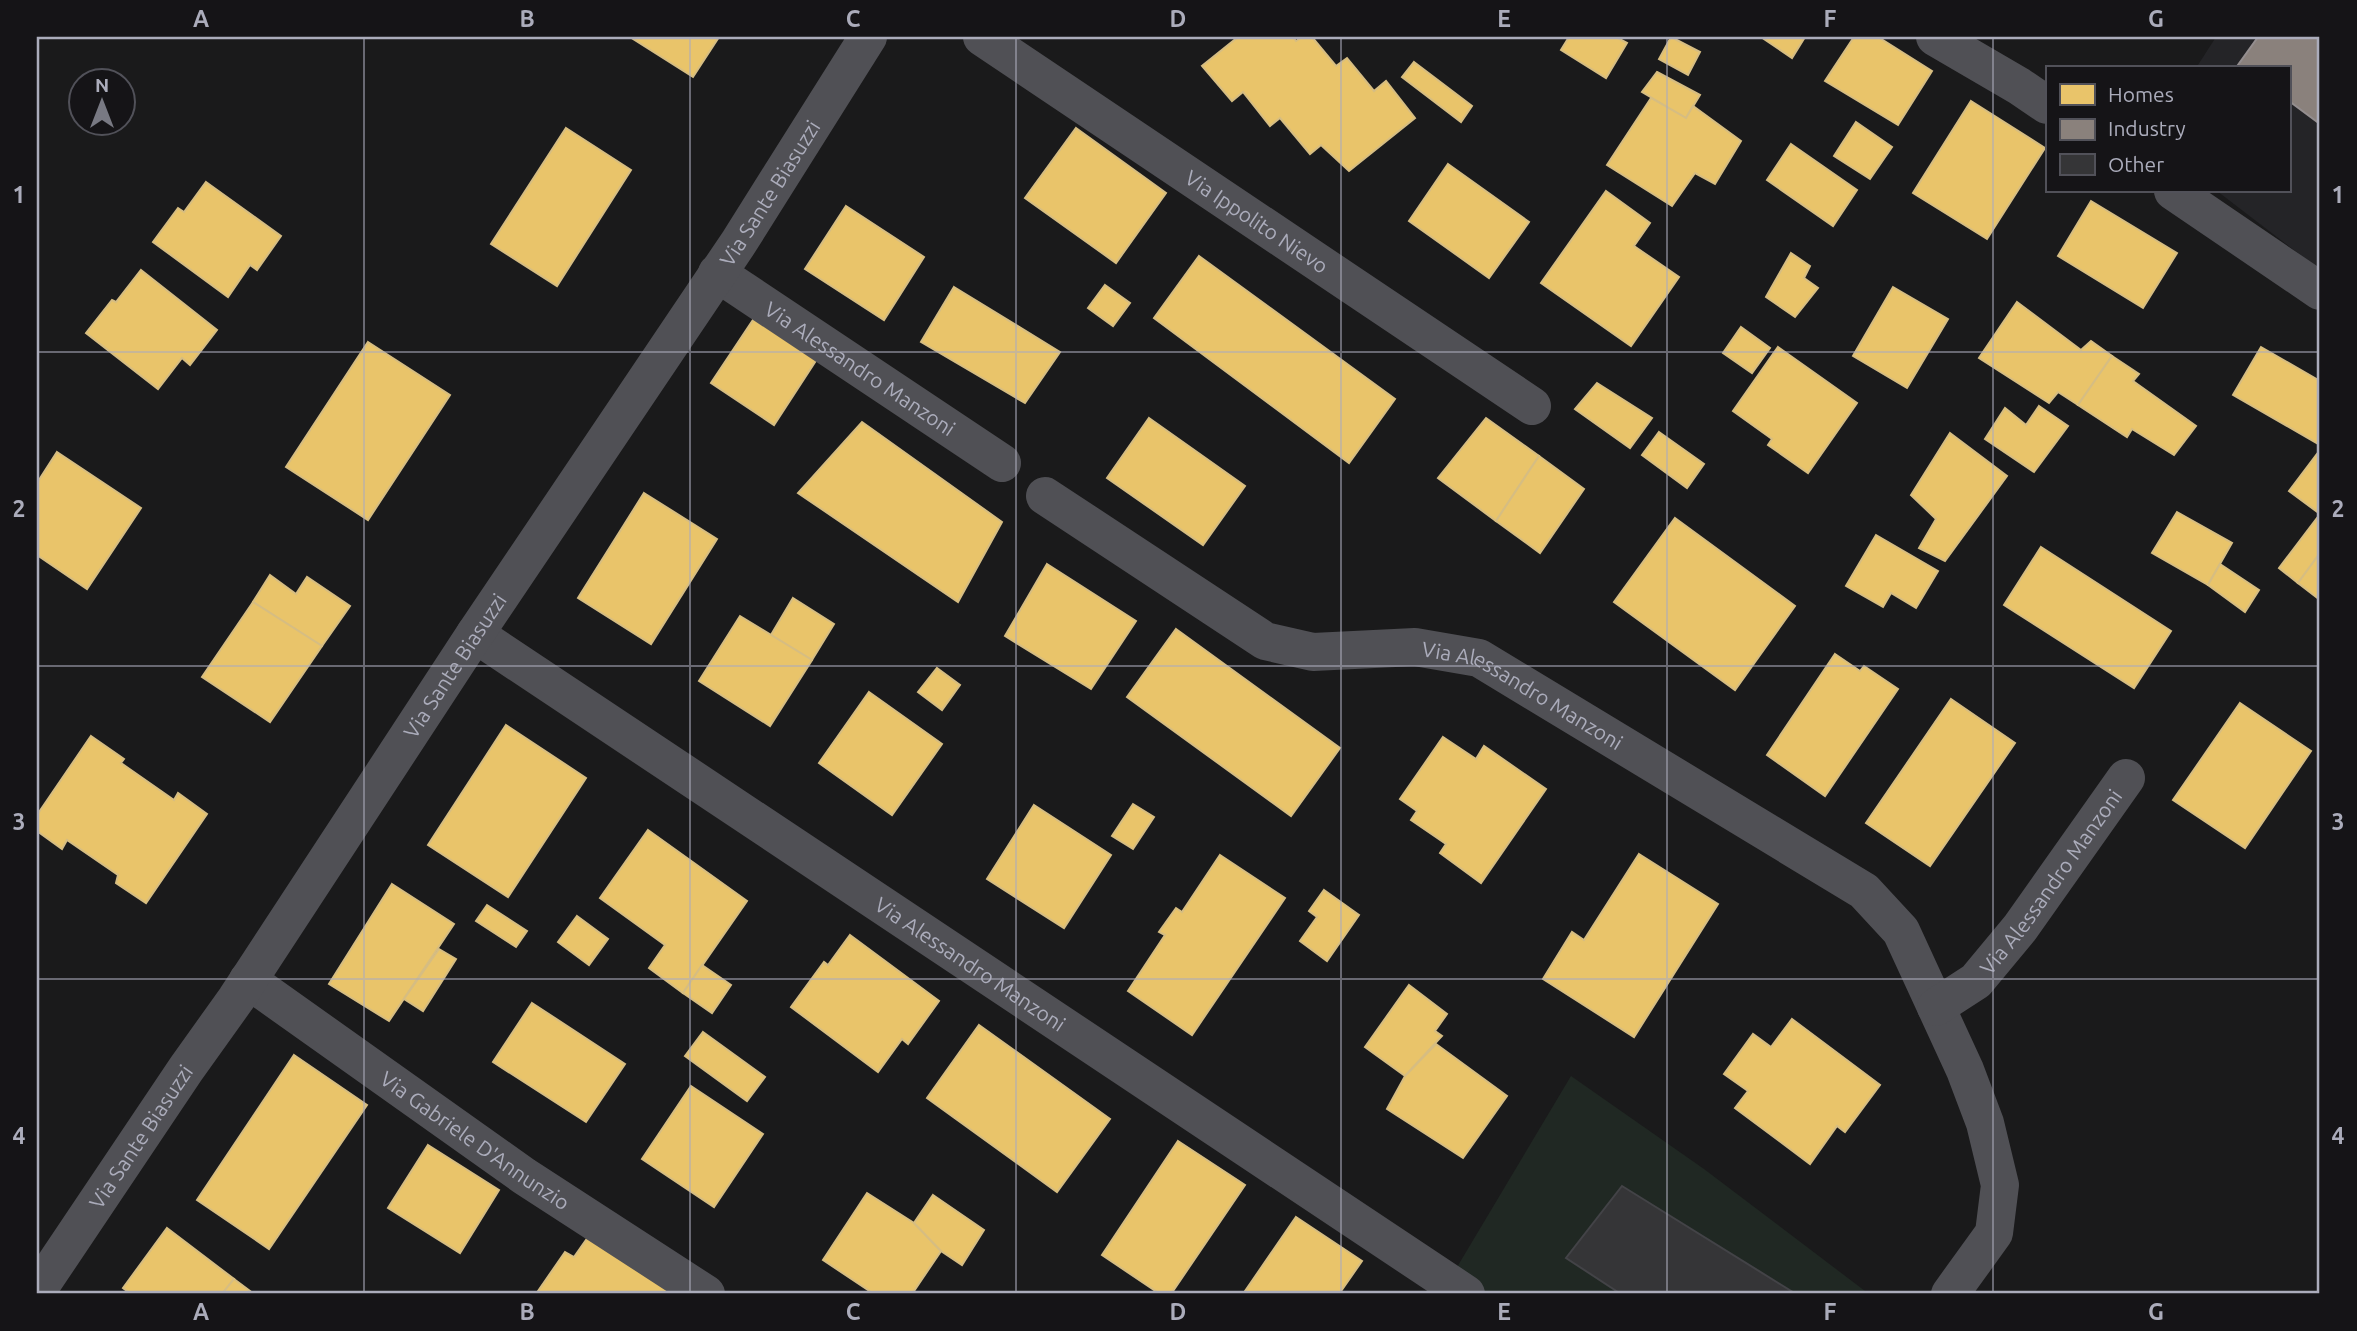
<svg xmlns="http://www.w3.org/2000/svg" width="2357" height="1331" font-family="Ubuntu,sans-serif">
	<rect width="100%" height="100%" fill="#1a1a1b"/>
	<!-- built -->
	<polygon fill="#242427" points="2216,37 2320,37 2320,270 2217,191 2289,191 2289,68 2196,68"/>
	<!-- green -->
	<polygon fill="#202823" points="1571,1076 1704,1169 1869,1294 1441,1294"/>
	<!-- homes -->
	<g fill="#e9c46a" stroke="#d6bd82" stroke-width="2">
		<polygon points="630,37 719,37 693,77"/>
		<polygon points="1238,37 1293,37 1296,41 1302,37 1312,37 1336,66 1347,58 1374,91 1386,81 1415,118 1349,171 1321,145 1310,154 1280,118 1270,126 1243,92 1232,101 1202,66"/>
		<polygon points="1569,37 1616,37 1627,43 1606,78 1561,50"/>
		<polygon points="1671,37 1700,52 1688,75 1659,59"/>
		<polygon points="1761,37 1805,37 1792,58"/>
		<polygon points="1854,37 1878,37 1932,71 1898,125 1825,81"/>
		<polygon points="1414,62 1472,106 1461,122 1402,77"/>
		<polygon points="1657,72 1700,95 1686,118 1642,92"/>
		<polygon points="1651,98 1686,118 1693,106 1741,141 1715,184 1695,173 1672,206 1607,165"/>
		<polygon points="1971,101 2045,148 1987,239 1913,193"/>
		<polygon points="1856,122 1892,147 1870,179 1834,156"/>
		<polygon points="566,128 631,170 557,286 491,244"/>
		<polygon points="1076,128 1166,193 1116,263 1025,198"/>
		<polygon points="1791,144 1857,190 1833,226 1767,180"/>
		<polygon points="1448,164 1529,222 1489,278 1409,221"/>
		<polygon points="206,182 281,236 257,270 250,265 228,297 153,242 178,208 184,212"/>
		<polygon points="1606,191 1650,223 1634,246 1679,277 1631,346 1541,283"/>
		<polygon points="2091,201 2177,253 2143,308 2058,256"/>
		<polygon points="846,206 924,257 884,320 805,269"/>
		<polygon points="1791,253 1810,266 1804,278 1818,288 1795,317 1766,297"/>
		<polygon points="1199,256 1395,399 1349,463 1154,318"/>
		<polygon points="141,270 217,330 190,365 182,358 158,389 86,333 112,300 116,302"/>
		<polygon points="1105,285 1130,303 1113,326 1088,308"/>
		<polygon points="954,287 1060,352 1025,403 921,342"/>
		<polygon points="1893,287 1948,319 1907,388 1853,356"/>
		<polygon points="2017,302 2081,350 2091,341 2112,356 2078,405 2058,392 2049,403 1979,358"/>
		<polygon points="755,317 817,359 774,425 711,383"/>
		<polygon points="1741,327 1770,348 1752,373 1723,353"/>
		<polygon points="368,342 450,395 368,520 286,467"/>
		<polygon points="1778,347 1857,403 1808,473 1768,445 1772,439 1733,411"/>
		<polygon points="2261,347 2320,381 2320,445 2233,395"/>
		<polygon points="2112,356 2139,374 2133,381 2196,426 2174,455 2132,429 2127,437 2078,405"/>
		<polygon points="1597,383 1652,418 1630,448 1575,409"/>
		<polygon points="2039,406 2068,426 2034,472 1985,439 2005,408 2026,425"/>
		<polygon points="1149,418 1245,486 1203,545 1107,478"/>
		<polygon points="1486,418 1539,456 1496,521 1438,478"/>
		<polygon points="862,422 1002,522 958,602 798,493"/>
		<polygon points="1659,432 1704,464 1687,488 1642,455"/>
		<polygon points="1950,433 2007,476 1945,561 1919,548 1936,519 1911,495"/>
		<polygon points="2320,450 2320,553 2298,583 2279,568 2320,514 2289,491"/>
		<polygon points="57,452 141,508 87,589 37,555 37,483"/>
		<polygon points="1539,456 1584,489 1540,553 1496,521"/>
		<polygon points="644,493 717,539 651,644 578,598"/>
		<polygon points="2177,512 2232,543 2208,585 2152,553"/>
		<polygon points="1675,518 1795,606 1735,690 1614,602"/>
		<polygon points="1876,535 1938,571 1916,608 1891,593 1883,607 1846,586"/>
		<polygon points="2041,547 2171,631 2134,688 2004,605"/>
		<polygon points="2320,553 2320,600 2298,583"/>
		<polygon points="1047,564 1136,621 1091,689 1005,636"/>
		<polygon points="2220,564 2259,590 2245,612 2208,585"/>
		<polygon points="270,575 296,594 307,577 350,606 322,646 253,602"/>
		<polygon points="793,598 834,624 812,660 771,635"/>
		<polygon points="253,602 322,646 270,722 202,677"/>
		<polygon points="740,616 812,660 770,726 699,681"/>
		<polygon points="1176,629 1340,748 1291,816 1127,697"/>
		<polygon points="1835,654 1860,671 1864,666 1898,689 1825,796 1767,755"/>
		<polygon points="937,668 960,685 942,710 918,692"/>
		<polygon points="869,692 942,744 892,815 819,763"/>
		<polygon points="1951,699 2015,743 1930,866 1866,823"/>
		<polygon points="2240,703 2311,751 2245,848 2173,800"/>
		<polygon points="506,725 586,778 508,897 428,845"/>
		<polygon points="91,736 124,759 121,763 174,800 178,793 207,814 146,903 116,883 118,875 67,840 62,849 37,831 37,815"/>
		<polygon points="1443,737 1476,759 1484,746 1546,789 1481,883 1440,853 1446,844 1411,820 1417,811 1400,799"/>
		<polygon points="1133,804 1154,817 1133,849 1112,836"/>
		<polygon points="1034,805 1111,855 1064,928 987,879"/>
		<polygon points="648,830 747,901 683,993 649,968 665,945 600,898"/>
		<polygon points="1639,854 1718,904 1634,1037 1543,979 1572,932 1584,940"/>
		<polygon points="1220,855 1285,898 1192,1035 1128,991 1165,935 1159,932 1176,908 1182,912"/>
		<polygon points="392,884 454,924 389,1021 329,984"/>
		<polygon points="1324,890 1359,915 1327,961 1300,941 1317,917 1309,911"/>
		<polygon points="487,905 527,931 516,947 476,921"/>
		<polygon points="577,916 608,939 589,965 558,942"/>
		<polygon points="850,935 939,1001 908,1044 902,1039 878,1072 791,1007 824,962 828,965"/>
		<polygon points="439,949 456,959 423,1011 404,999"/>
		<polygon points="702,965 731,985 712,1013 683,993"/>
		<polygon points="1409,985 1447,1014 1435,1031 1442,1036 1405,1076 1365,1047"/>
		<polygon points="532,1003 625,1064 586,1122 493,1062"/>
		<polygon points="1792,1019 1880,1085 1845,1132 1837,1126 1810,1164 1735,1108 1748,1091 1724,1074 1753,1034 1771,1047"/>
		<polygon points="979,1025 1110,1119 1057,1192 927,1098"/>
		<polygon points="703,1032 765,1077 747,1101 685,1056"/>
		<polygon points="1436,1044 1507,1096 1463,1158 1387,1109 1405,1076"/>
		<polygon points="294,1055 367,1105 269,1249 197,1200"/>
		<polygon points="691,1086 763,1134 714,1207 642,1159"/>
		<polygon points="1178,1141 1245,1185 1171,1294 1160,1294 1102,1255"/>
		<polygon points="428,1145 499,1190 460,1253 388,1208"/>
		<polygon points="867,1193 914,1223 941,1251 912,1294 874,1294 823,1260"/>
		<polygon points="933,1195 984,1230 962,1265 941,1251 914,1223"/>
		<polygon points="1296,1217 1362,1261 1339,1294 1243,1294"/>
		<polygon points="167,1228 234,1279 222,1294 131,1294 123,1288"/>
		<polygon points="591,1233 679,1294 536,1294 565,1252 574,1257"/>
		<polygon points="234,1279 254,1294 222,1294"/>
	</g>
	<!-- industry -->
	<polygon fill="#8a817c" stroke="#948e8f" stroke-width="2" points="2258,37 2320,37 2320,124 2289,101 2289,68 2243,68 2238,65"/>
	<!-- building -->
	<polygon fill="#353537" stroke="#434347" stroke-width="2" points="1622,1186 1796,1294 1621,1294 1566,1258"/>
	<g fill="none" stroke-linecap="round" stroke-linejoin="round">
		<!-- minor -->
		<g stroke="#505055" stroke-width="38">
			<path id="s1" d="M 982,37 L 1532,406"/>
			<polyline points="1935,37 2019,86 2047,105"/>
			<polyline points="2173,191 2320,291"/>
			<path id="s2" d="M 717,273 L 1002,463"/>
			<path id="s3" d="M 1045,496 L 1265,641 L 1313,652 L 1415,647 L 1479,658 L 1864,891 L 1901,931 L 1965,1070 L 1985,1123 L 2000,1185 L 1994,1233 L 1950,1294"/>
			<path id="s4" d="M 475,634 L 1466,1294"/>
			<path id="s5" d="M 248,980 L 524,1176 L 706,1294"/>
			<path id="s6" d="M 1936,1007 L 1976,981 L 2020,928 L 2126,778"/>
			<path id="s7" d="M 37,1291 L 186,1069 L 236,999 L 475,634 L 739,242 L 868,37"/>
		</g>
	</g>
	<!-- grid -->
	<path fill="none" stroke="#abacbb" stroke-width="2" stroke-opacity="0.55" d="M 364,37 L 364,1294M 690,37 L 690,1294M 1016,37 L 1016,1294M 1341,37 L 1341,1294M 1667,37 L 1667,1294M 1993,37 L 1993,1294M 37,352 L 2320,352M 37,666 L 2320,666M 37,979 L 2320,979"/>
	<g text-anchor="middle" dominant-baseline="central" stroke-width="7" stroke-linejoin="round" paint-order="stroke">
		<!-- street labels -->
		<g font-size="21" fill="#abacbb" stroke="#151417">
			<text stroke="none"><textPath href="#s7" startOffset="1320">Via Sante Biasuzzi</textPath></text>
			<text stroke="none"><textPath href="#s1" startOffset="331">Via Ippolito Nievo</textPath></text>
			<text stroke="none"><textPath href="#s2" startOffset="172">Via Alessandro Manzoni</textPath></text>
			<text stroke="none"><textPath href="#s7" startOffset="752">Via Sante Biasuzzi</textPath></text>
			<text stroke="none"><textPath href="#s3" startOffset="534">Via Alessandro Manzoni</textPath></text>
			<text stroke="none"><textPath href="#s6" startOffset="172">Via Alessandro Manzoni</textPath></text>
			<text stroke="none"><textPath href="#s4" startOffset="595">Via Alessandro Manzoni</textPath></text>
			<text stroke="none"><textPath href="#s7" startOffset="186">Via Sante Biasuzzi</textPath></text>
			<text stroke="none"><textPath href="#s5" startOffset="278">Via Gabriele D'Annunzio</textPath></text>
		</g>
	</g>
	<!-- border -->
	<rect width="2357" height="1331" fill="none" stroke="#151417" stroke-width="77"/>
	<!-- legend -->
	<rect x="2046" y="66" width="245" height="126" fill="#151417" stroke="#515159" stroke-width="2"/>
	<rect x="2060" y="84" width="35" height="21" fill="#e9c46a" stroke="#515159" stroke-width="2"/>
	<text x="2108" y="102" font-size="21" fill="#abacbb">Homes</text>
	<rect x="2060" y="119" width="35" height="21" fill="#8a817c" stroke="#515159" stroke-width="2"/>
	<text x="2108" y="136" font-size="21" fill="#abacbb">Industry</text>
	<rect x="2060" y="154" width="35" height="21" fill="#353537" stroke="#515159" stroke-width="2"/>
	<text x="2108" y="172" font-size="21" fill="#abacbb">Other</text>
	<!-- north arrow -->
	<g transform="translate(102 102)"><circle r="33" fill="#151417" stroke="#515159" stroke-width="2"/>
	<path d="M0-5L12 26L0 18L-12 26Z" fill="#787983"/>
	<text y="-10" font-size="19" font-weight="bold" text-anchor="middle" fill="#abacbb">N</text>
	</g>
	<rect x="38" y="38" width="2280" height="1254" fill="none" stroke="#abacbb" stroke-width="2.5"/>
	<g font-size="23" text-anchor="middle" font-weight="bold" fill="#abacbb">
		<text x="201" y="27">A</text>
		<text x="527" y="27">B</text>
		<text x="853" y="27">C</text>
		<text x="1178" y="27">D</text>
		<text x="1504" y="27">E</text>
		<text x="1830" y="27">F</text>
		<text x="2156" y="27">G</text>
		<text x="19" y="203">1</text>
		<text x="2338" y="203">1</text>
		<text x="19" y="517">2</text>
		<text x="2338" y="517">2</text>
		<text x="19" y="830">3</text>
		<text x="2338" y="830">3</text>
		<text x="19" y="1144">4</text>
		<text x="2338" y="1144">4</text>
		<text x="201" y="1320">A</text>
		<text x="527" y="1320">B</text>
		<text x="853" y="1320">C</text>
		<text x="1178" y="1320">D</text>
		<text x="1504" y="1320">E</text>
		<text x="1830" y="1320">F</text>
		<text x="2156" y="1320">G</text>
	</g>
</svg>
